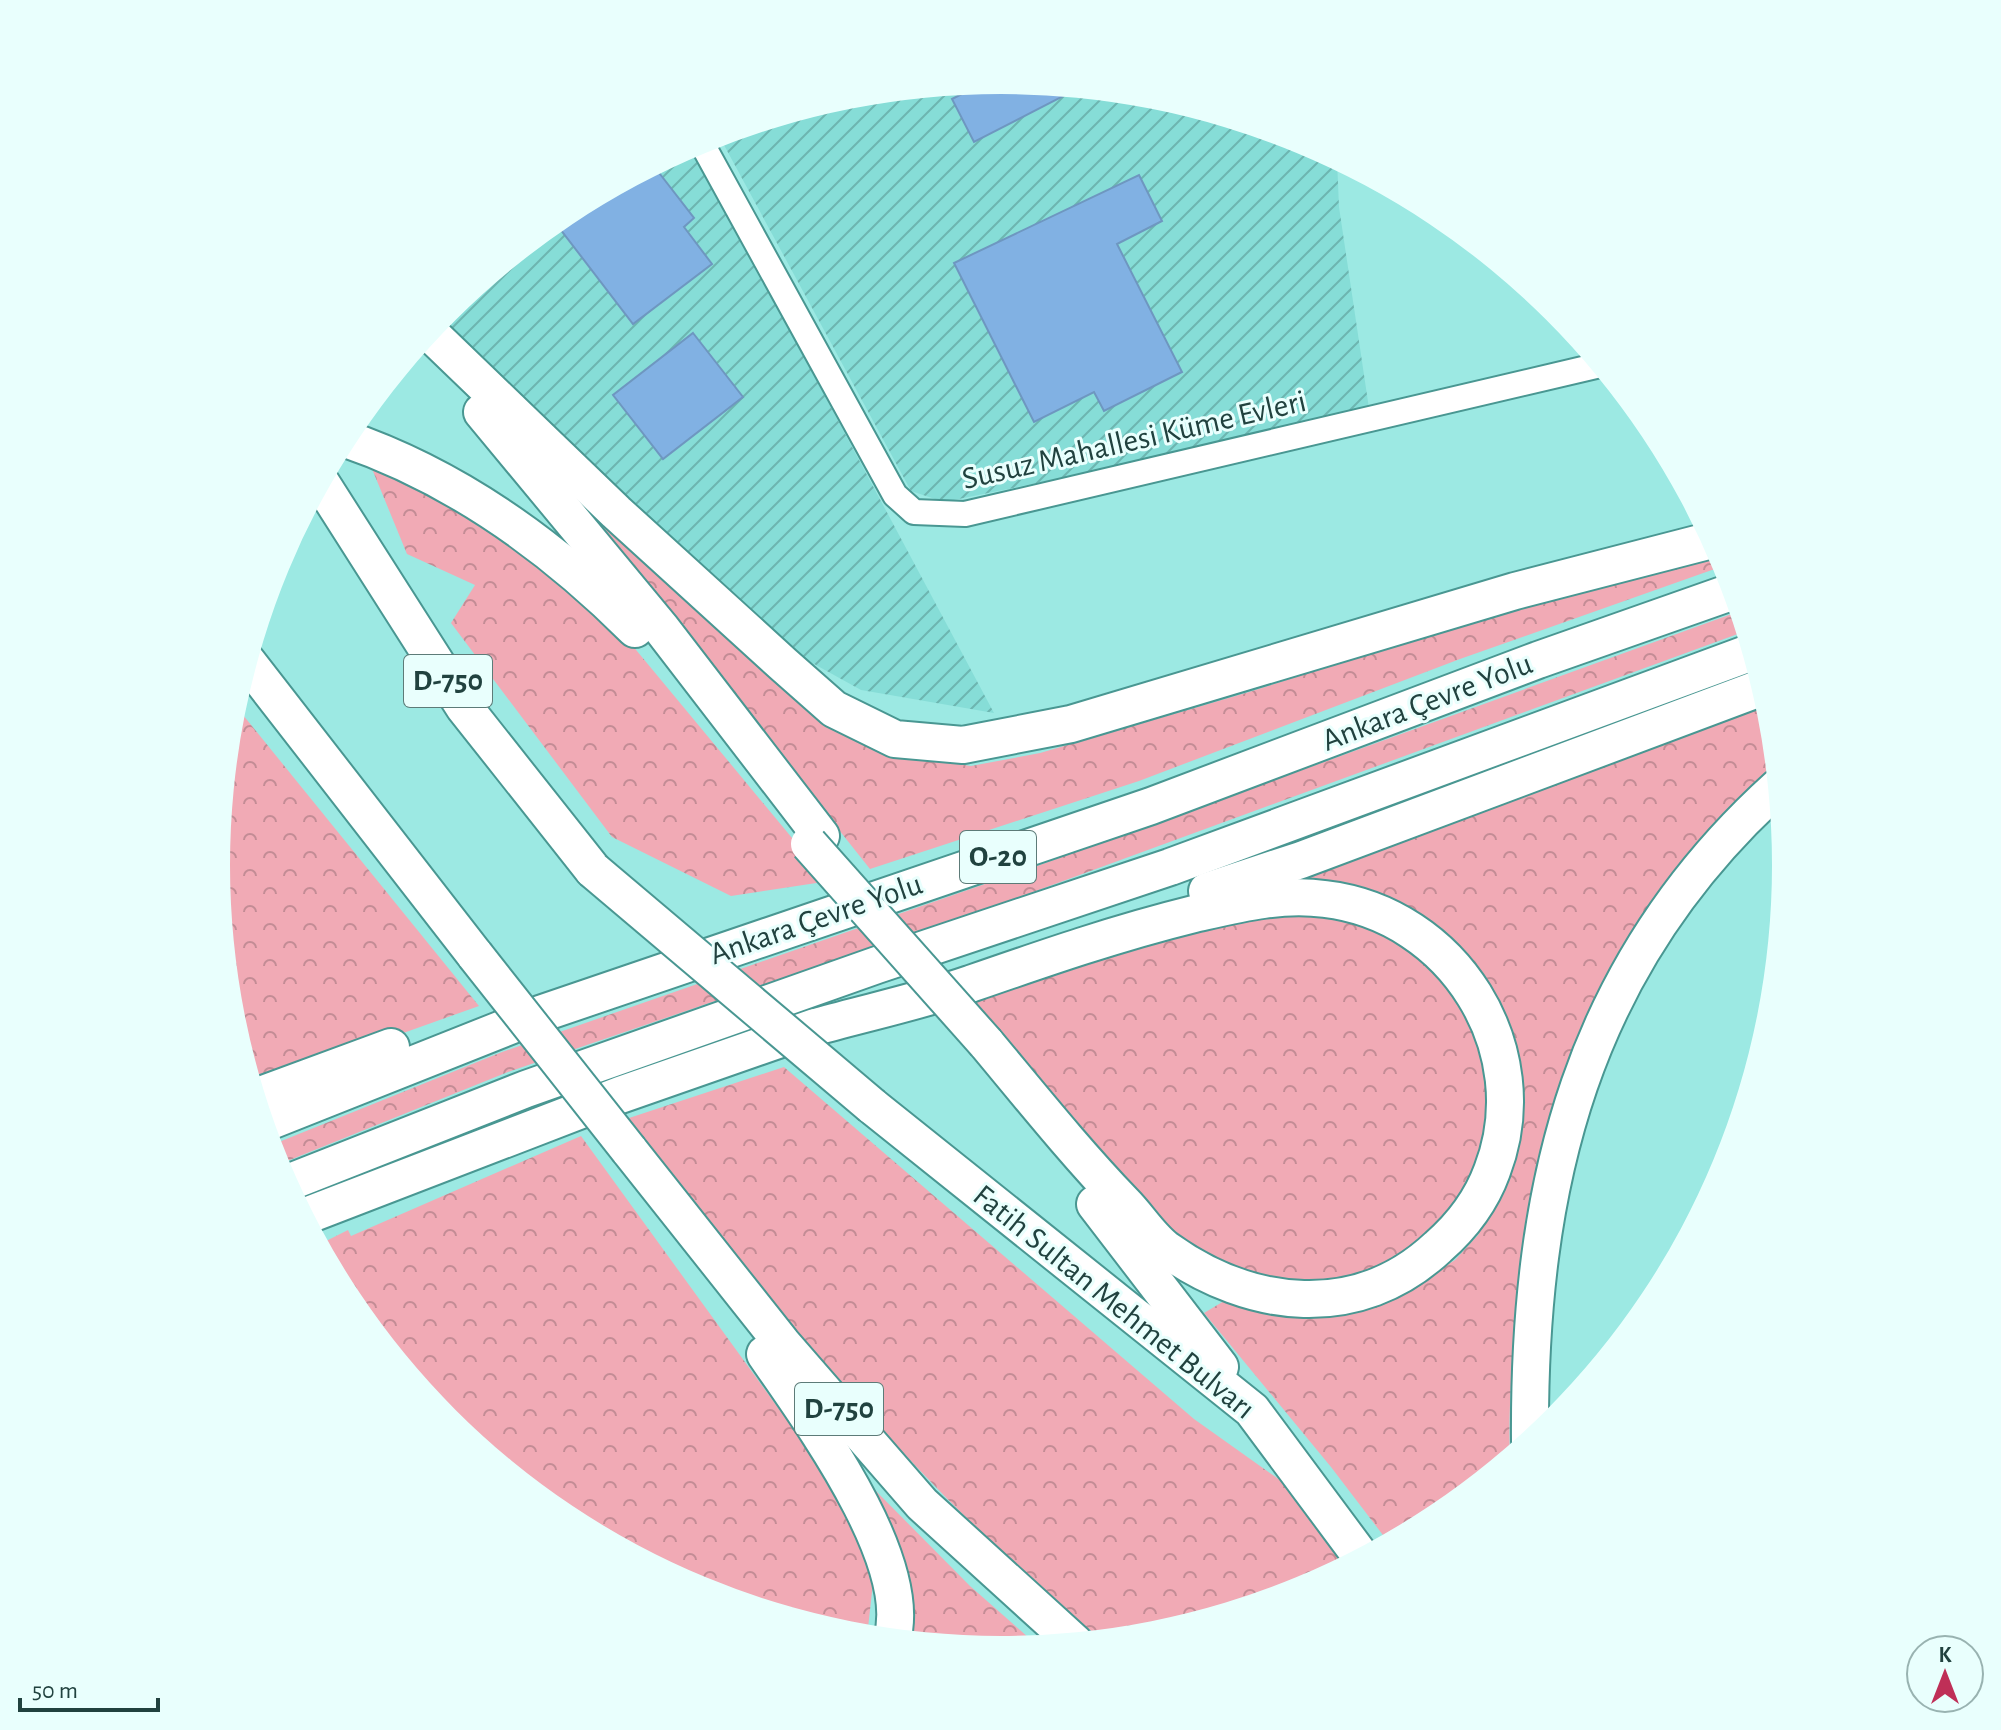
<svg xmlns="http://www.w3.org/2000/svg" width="2001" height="1730" font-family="'Alegreya Sans',sans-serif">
	<defs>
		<pattern id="industrial-furrows" width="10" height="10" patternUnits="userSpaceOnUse" patternTransform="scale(2)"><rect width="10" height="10" fill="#86ddd7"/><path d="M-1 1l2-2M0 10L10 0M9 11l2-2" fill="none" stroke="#6db5b0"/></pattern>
		<pattern id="forest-crowns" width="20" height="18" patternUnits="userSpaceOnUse" patternTransform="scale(2)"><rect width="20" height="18" fill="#f1aab5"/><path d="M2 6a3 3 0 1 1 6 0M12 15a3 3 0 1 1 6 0" fill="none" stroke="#c38c95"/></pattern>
	</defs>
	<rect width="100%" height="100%" fill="#9ce9e3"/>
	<!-- industrial -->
	<g fill="url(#industrial-furrows)">
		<polygon points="1001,80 1154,95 1301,140 1337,159 1339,207 1370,415 944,502 911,491 718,134 848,95"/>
		<polygon points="691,145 994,713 861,690 796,654 649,528 439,318 565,212"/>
	</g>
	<!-- forest -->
	<g fill="url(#forest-crowns)">
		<polygon points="368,459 466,507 627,639 802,850 823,882 731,896 612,837 451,623 475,585 407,554"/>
		<polygon points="607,517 891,754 971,766 1040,753 1249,692 1516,607 1718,551 1726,565 1460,659 1139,781 870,869 599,528"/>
		<polygon points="1740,611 1746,631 1025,895 508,1072 275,1166 269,1146 502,1052 1051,861"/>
		<path d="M 1766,697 L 1776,768 C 1603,919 1533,1099 1516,1324 C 1512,1368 1508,1413 1510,1457 L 1436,1518 L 1389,1543 L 1331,1467 L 1204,1313 L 1224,1301 L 1403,1292 L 1455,1260 L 1478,1235 L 1496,1202 L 1487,987 L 1278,883 Z"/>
		<polygon points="233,703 243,715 479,1006 252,1087 231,1018 216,865"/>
		<polygon points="1247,913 1351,913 1441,968 1477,1039 1485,1074 1487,1110 1483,1149 1470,1182 1450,1214 1395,1264 1338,1285 1247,1278 1164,1229 969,999"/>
		<path d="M 784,1067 L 1194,1419 L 1305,1498 L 1355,1561 C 1278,1602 1190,1631 1102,1640 C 914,1487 775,1308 626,1119 Z"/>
		<polygon points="581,1136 808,1449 860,1530 874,1574 867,1637 847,1635 700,1590 564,1517 445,1420 348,1301 318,1245 348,1230 351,1236"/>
		<path d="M 868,1483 L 970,1586 L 1038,1646 L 1000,1650 L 907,1641 C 912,1569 897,1546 868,1483 Z"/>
	</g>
	<!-- building -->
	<g fill="#81b1e3" stroke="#6e97c0" stroke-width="2">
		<polygon points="1001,80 1079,88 974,142 952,99 985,82"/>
		<polygon points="653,165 694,218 684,227 712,264 633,324 554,221"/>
		<polygon points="1139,175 1162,221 1117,244 1182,372 1104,411 1094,392 1034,422 954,263"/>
		<polygon points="693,333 743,397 663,459 613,395"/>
	</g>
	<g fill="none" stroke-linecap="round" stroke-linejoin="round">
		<defs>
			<polyline id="minor" points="700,140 895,495 914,512 965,514 1600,365"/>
			<g id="highway">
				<polyline points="428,331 616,512 783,664 834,709 895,739 963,745 1071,724 1515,591 1712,540"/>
				<polyline points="482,412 661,628 821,836"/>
				<path d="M 343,438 C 455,476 551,545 635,629"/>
				<polyline points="320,481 464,707 593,870"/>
				<polyline points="246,660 475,955"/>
				<polyline points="1207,891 1301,860 1763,687"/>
				<path d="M 819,1026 C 869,1012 921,1001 970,984 C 1045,958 1117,933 1194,914 C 1238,904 1280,893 1325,899 C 1453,914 1539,1049 1492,1171 C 1481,1201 1462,1226 1438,1247 C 1358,1322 1251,1310 1166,1249 C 1150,1237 1138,1217 1124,1203 C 1075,1152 1031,1097 986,1043"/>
				<polyline points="255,1097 391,1047"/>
				<polyline points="872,1106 1252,1410 1362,1558"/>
				<polyline points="263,1124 540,1014 1151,806 1538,660 1734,591"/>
				<polyline points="629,1150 782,1343 922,1504 1075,1643"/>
				<polyline points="285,1184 526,1089 877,965 1170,867 1752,652"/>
				<polyline points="1095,1204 1220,1367"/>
				<polyline points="303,1217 620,1095 815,1027"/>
				<path d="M 765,1354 C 808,1417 915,1560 892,1639"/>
				<path d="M 1530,1441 C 1528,1185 1581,965 1778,787"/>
			</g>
		</defs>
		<!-- minor casing -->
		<use href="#minor" stroke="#499792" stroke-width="28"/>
		<!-- highway casing -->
		<use href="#highway" stroke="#499792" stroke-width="40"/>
		<!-- minor -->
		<use href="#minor" stroke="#fff" stroke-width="24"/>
		<!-- highway -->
		<use href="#highway" stroke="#fff" stroke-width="36"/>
		<defs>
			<g id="highway-bridge">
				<polyline points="809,844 986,1043"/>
				<polyline points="593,870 872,1106"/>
				<polyline points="475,955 629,1150"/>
			</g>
		</defs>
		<!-- highway-bridge casing -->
		<use href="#highway-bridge" stroke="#499792" stroke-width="40" stroke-linecap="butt"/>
		<!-- highway-bridge -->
		<use href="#highway-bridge" stroke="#fff" stroke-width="36"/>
	</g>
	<g text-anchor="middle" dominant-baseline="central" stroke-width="6" stroke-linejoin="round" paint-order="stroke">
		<!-- shield labels -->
		<g fill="#e9fffd" stroke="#5d7b78" stroke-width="2">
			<rect x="404" y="655" width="88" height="52" rx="6"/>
			<rect x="960" y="831" width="76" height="52" rx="6"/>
			<rect x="795" y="1383" width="88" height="52" rx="6"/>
		</g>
		<g font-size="30" font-weight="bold" fill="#21423f">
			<text x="448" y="681">D-750</text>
			<text x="998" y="857">O-20</text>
			<text x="839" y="1409">D-750</text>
		</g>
		<!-- street labels -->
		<g font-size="32" fill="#21423f" stroke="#e9fffd">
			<text transform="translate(1134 440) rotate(-13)">Susuz Mahallesi Küme Evleri</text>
			<text transform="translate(1427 702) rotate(-21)">Ankara Çevre Yolu</text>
			<text transform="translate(816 919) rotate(-19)">Ankara Çevre Yolu</text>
			<text transform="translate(1114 1302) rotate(39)">Fatih Sultan Mehmet Bulvarı</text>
		</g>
	</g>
	<!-- crop -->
	<path d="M0 0H2001V1730H0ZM230 865a771 771 0 1 1 1542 0a771 771 0 1 1-1542 0Z" fill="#e9fffd" fill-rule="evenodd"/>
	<!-- north arrow -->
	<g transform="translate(1945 1674)"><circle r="38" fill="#e9fffd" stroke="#99b3b1" stroke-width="2"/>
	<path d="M0-6L14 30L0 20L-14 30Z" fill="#bf2f57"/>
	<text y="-12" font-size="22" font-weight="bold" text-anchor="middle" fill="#21423f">K</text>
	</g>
	<!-- scale -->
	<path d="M20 1698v12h138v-12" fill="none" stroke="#21423f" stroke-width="4"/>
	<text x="32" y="1698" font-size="24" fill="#21423f" stroke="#e9fffd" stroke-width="6" paint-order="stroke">50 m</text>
</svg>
